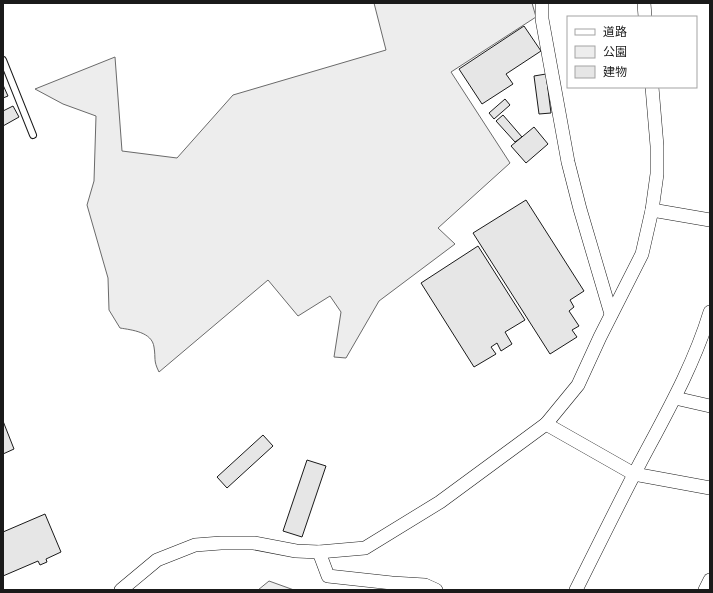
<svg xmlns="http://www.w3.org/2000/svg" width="713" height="593" font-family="'DM Sans','Noto Sans JP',sans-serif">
	<rect width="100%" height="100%" fill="#fff"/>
	<!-- green -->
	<g fill="#ededed" stroke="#6a6a6a">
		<path d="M 374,3 L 532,3 L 536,17 L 451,72 L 510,163 L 438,228 L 455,244 L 379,301 L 346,358 L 334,357 L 341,312 L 330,296 L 298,316 L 268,280 L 159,372 C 153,360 156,359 154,347 C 152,332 132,330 120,328 L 109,310 L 108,278 L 87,205 L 94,181 L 96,116 L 63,104 L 35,89 L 115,57 L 122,151 L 177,158 L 233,95 L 386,50 Z"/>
		<polygon points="269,581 294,590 258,590"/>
	</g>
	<!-- building -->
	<g fill="#e6e6e6" stroke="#1a1a1a">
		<polygon points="524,26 541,51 506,74 513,84 482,104 459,69"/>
		<polygon points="546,74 551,113 539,114 534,76"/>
		<polygon points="3,85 8,96 3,98"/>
		<polygon points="505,99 510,105 494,119 489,113"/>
		<polygon points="13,106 19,117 3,126 3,111"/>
		<polygon points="503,115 522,137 515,142 496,121"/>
		<polygon points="534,127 548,144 526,163 511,146"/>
		<polygon points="526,200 584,291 570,300 574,307 569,311 579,326 572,330 577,337 550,354 473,233"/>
		<polygon points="478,246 525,320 505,332 512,344 501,351 497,343 491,347 496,354 474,367 421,283"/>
		<polygon points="3,421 14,449 3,454"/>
		<polygon points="263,435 273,446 227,488 217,477"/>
		<polygon points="307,460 326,466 302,537 283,531"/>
		<polygon points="45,514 61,552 46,559 47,562 40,565 38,561 3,576 3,532"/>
	</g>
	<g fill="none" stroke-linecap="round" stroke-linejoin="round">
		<defs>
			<polyline id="service" points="3,60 33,135"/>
			<g id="minor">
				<polyline points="542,3 542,19 568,162 580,209 611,314"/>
				<polyline points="644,3 645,17"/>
				<polyline points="652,210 710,220"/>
				<polyline points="675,398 710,406"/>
				<polyline points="546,424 634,474 710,488"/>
				<polyline points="319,552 328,576 392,583 425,585 436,590"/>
				<polyline points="121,590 157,560 195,545 221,543 254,543 296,551 319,552 365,548 440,502 546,424 578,385 600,337 642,254 652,210 657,174 657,146 652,87"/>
				<path d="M 576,590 C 597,548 618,505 640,463 C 666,414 694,365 710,312"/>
				<polyline points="705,590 710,580"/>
			</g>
		</defs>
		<!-- service casing -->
		<use href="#service" stroke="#1a1a1a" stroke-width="8"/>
		<!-- minor casing -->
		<use href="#minor" stroke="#1a1a1a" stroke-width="14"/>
		<!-- service -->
		<use href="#service" stroke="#fff" stroke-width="6"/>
		<!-- minor -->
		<use href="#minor" stroke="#fff" stroke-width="13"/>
	</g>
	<!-- border -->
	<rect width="713" height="593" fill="none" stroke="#1a1a1a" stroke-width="8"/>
	<!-- legend -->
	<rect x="567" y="16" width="130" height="72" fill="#ffffff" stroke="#a3a3a3"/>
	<rect x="575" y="29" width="20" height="6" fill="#ffffff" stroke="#a3a3a3"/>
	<text x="603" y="36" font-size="12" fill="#1a1a1a">道路</text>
	<rect x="575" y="46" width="20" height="12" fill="#ededed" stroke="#a3a3a3"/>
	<text x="603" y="56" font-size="12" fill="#1a1a1a">公園</text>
	<rect x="575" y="66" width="20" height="12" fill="#e6e6e6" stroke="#a3a3a3"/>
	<text x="603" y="76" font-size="12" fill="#1a1a1a">建物</text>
</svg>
